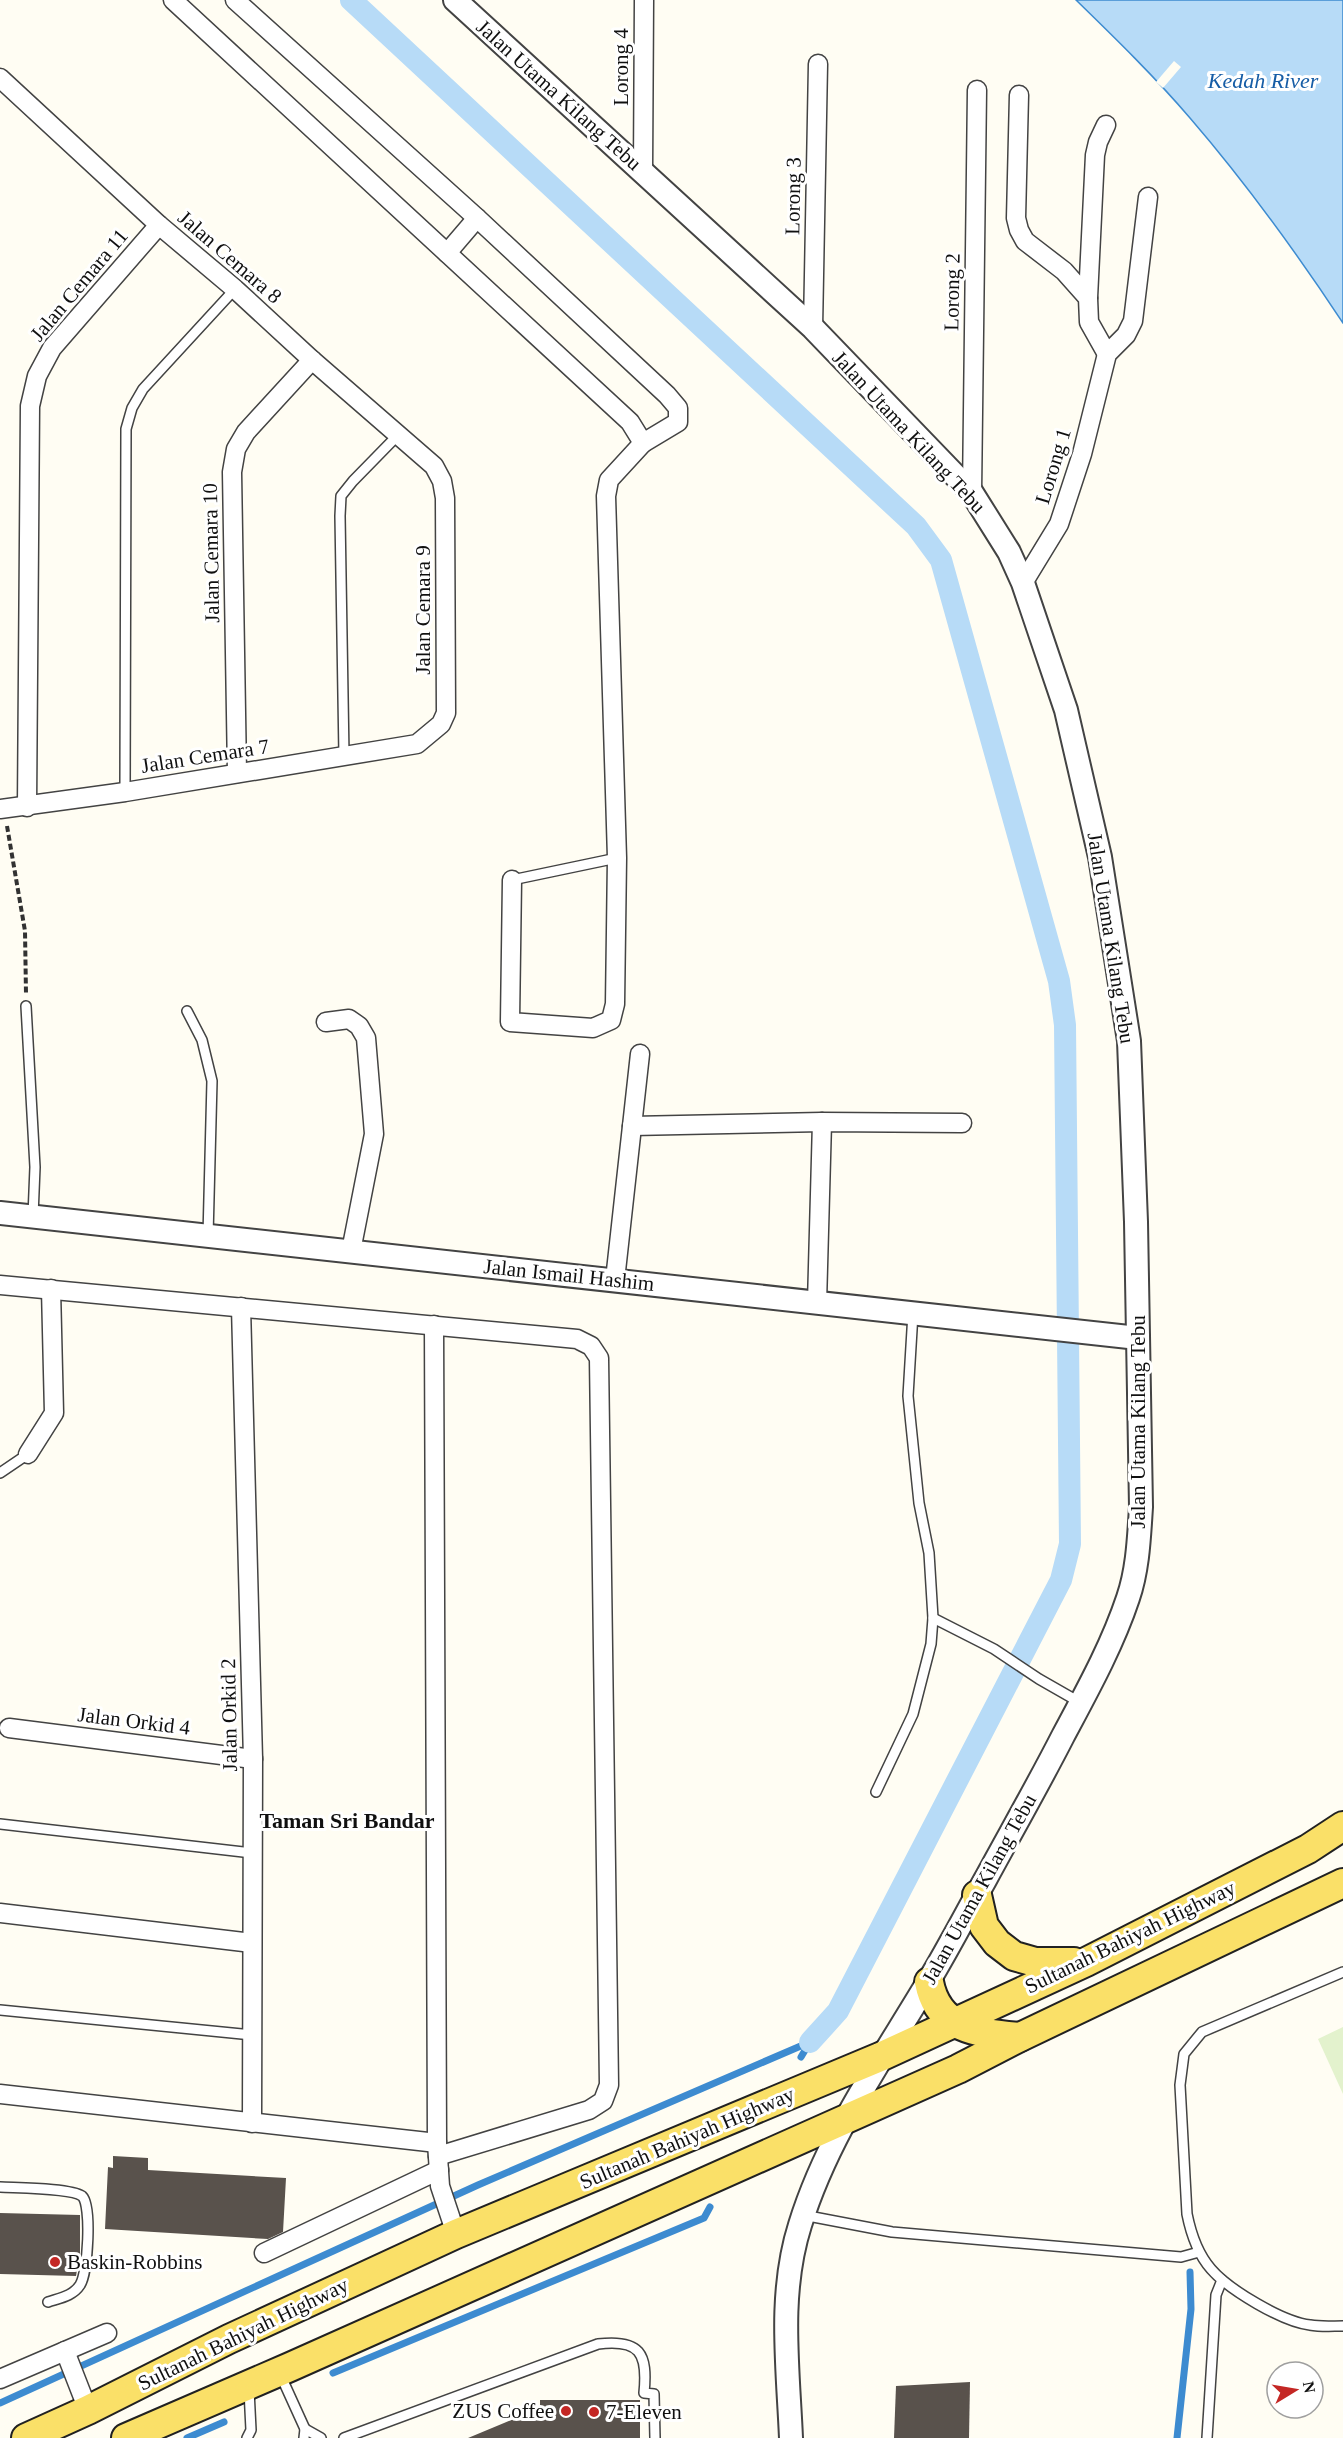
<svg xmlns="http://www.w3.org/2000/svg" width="1343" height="2438" font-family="'Times New Roman',serif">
	<rect width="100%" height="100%" fill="#fffdf3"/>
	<!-- pitch -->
	<polygon fill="#e3f2cd" points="1343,2027 1343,2094 1318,2039"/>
	<!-- water -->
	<path fill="#b7dbf7" stroke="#3d8bd0" stroke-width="1.5" d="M 1076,0 L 1343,0 L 1343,323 C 1296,252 1246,183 1190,118 C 1155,77 1115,38 1076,0 Z"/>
	<!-- pier -->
	<polygon fill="#fffdf3" points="1174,61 1181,67 1163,88 1156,82"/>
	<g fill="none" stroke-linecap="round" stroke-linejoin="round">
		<!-- stream -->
		<g stroke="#3d8bd0" stroke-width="7">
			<polyline points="801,2057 810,2042"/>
			<polyline points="333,2373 704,2218 710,2207"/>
			<polyline points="0,2403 478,2185 810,2042"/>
			<polyline points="187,2438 224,2422"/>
			<polyline points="1177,2438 1191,2309 1190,2272"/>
		</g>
		<!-- canal -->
		<polyline stroke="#b7dbf7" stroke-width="22" points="351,0 916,526 941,560 1059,981 1065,1025 1070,1544 1061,1580 838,2011 810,2042"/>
	</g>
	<!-- building -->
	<g fill="#59524c">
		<polygon points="113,2156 148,2158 148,2170 286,2178 283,2232 268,2239 105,2229 108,2167 113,2168"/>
		<polygon points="0,2213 80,2215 80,2253 76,2276 0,2274"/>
		<polygon points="970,2382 969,2438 894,2438 896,2386"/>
		<polygon points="540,2400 640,2400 640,2438 468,2438 540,2408"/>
	</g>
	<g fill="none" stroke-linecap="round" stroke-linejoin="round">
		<defs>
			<g id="service">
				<polyline points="344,756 340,516 341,496 353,481 398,435"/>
				<polyline points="125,792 126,429 132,408 143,389 235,289"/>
				<polyline points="512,880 617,858"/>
				<polyline points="26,1006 35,1167 33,1216"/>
				<polyline points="187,1011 202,1040 212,1081 208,1236"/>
				<polyline points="0,1473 28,1454"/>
				<polyline points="933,1618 994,1649 1039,1679 1081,1703"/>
				<polyline points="876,1792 913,1714 931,1644 933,1618 929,1553 919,1503 908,1396 913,1313"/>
				<polyline points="0,1824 252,1853"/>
				<path d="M 1343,1972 L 1202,2032 L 1184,2054 L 1180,2085 L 1187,2214 C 1191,2234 1197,2253 1211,2269 C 1229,2290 1283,2322 1310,2325 C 1321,2327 1332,2326 1343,2326"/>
				<polyline points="0,2010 252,2035"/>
				<path d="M 0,2187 C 16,2188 71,2188 82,2196 C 92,2205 88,2273 80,2285 C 73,2296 60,2298 48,2302"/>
				<polyline points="803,2215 892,2232 1181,2257 1199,2252"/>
				<polyline points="280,2374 305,2429 304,2438"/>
				<polyline points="305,2429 321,2438"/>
				<polyline points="247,2438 251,2430 249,2390"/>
				<path d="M 344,2438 L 598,2344 C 640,2339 648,2353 644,2393 L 654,2394 L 655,2438"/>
				<polyline points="1207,2438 1216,2295 1222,2280"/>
			</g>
			<g id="minor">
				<polyline points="173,0 630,422 643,443 609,480 606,496 617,858 615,1004 611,1020 593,1028 510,1022 512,880"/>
				<polyline points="235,0 477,218 667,395 678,408 678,422 643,443"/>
				<polyline points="0,78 159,225 235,289 312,360 434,466 442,481 445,498 446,713 441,724 417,744 125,792 0,809"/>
				<polyline points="1019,95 1016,218 1019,230 1025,241 1064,271 1088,298 1089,322 1107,354"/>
				<polyline points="643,171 644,0"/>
				<polyline points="447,253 477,218"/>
				<polyline points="1088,298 1095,155 1098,142 1106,125"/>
				<polyline points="813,328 818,64"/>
				<polyline points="972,493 977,90"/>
				<polyline points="1023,583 1059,524 1082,454 1107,354 1126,335 1133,321 1148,197"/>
				<polyline points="237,773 232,472 236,449 246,432 312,360"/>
				<polyline points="27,807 30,406 37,376 52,348 159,225"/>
				<polyline points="326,1022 349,1019 359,1026 366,1038 374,1134 351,1251"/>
				<polyline points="632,1126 822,1122 962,1123"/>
				<polyline points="615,1280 640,1054"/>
				<polyline points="0,1285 577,1339 591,1346 599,1358 609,2085 603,2101 589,2110 438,2156"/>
				<polyline points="817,1303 822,1122"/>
				<polyline points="241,1307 253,1759 252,2123"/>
				<polyline points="434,1325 437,2143 440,2186 456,2234"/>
				<polyline points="28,1454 54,1413 51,1289"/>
				<polyline points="9,1728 253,1759"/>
				<polyline points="0,1913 252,1943"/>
				<polyline points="0,2094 437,2143"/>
				<polyline points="264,2253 439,2170"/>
				<polyline points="65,2351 88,2410"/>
				<polyline points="0,2379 107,2333"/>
			</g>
			<g id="tertiary">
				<path d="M 455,0 L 813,328 L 972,493 L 1009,552 L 1023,583 L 1066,710 L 1100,857 L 1129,1041 L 1136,1222 L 1141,1507 C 1139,1537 1138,1569 1128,1598 C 1112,1646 1087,1691 1063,1736 C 1038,1785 1011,1832 985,1880 C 966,1914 948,1949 928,1982 C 881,2061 827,2137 800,2225 C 778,2294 788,2367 791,2438"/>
				<polyline points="0,1213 1138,1338"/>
			</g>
			<g id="primary">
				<polyline points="977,1895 984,1926 997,1943 1014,1956 1035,1962 1074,1962"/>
				<path d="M 929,1982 C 938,2030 978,2033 1020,2037"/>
				<polyline points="26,2438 88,2410 229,2339 456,2234 880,2057 1086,1962 1308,1849 1343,1826"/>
				<polyline points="126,2438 290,2367 958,2069 1020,2037 1343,1883"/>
			</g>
		</defs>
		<!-- service casing -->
		<use href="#service" stroke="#434343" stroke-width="12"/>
		<!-- minor casing -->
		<use href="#minor" stroke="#434343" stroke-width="21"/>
		<!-- tertiary casing -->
		<use href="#tertiary" stroke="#434343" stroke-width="26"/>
		<!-- primary casing -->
		<use href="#primary" stroke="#212121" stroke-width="32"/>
		<!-- path -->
		<polyline stroke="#323232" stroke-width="4" stroke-dasharray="6 3" stroke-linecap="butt" points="7,826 25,931 26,994"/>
		<!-- service -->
		<use href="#service" stroke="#fff" stroke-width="9"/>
		<!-- minor -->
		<use href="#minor" stroke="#fff" stroke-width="18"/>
		<!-- tertiary -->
		<use href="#tertiary" stroke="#fff" stroke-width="22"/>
		<!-- primary -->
		<use href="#primary" stroke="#fae068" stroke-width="28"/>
	</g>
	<!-- markers -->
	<g fill="#c42724" stroke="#fff" stroke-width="2">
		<circle cx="55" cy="2262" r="6"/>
		<circle cx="566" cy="2411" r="6"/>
		<circle cx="594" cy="2412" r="6"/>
	</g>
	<g text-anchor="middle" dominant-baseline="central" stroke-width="6" stroke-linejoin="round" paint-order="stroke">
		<!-- street labels -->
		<g font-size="21" fill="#101010" stroke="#fff">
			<text transform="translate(621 67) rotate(-90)">Lorong 4</text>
			<text transform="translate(559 95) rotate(42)">Jalan Utama Kilang Tebu</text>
			<text transform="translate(793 196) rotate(-89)">Lorong 3</text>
			<text transform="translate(230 257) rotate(41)">Jalan Cemara 8</text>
			<text transform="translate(79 285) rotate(-50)">Jalan Cemara 11</text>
			<text transform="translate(952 292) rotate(-89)">Lorong 2</text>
			<text transform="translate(909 432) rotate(47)">Jalan Utama Kilang Tebu</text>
			<text transform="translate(1053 466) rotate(-73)">Lorong 1</text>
			<text transform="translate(211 553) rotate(-91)">Jalan Cemara 10</text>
			<text transform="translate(423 610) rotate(-90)">Jalan Cemara 9</text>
			<text transform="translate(205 756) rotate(-9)">Jalan Cemara 7</text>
			<text transform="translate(1111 938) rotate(81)">Jalan Utama Kilang Tebu</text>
			<text transform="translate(569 1275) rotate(6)">Jalan Ismail Hashim</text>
			<text transform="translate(1138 1422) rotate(-90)">Jalan Utama Kilang Tebu</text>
			<text transform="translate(229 1715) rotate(-91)">Jalan Orkid 2</text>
			<text transform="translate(134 1721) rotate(7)">Jalan Orkid 4</text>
			<text transform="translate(979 1889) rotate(-61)">Jalan Utama Kilang Tebu</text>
			<text transform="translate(1130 1937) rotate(-26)">Sultanah Bahiyah Highway</text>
			<text transform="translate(687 2138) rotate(-23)">Sultanah Bahiyah Highway</text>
			<text transform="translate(243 2334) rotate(-26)">Sultanah Bahiyah Highway</text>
		</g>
		<!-- poi labels -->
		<g font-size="21" fill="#101010" stroke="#fff" text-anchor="start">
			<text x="67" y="2262">Baskin-Robbins</text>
			<text x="554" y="2411" text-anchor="end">ZUS Coffee</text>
			<text x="606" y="2412">7-Eleven</text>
		</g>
		<!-- water labels -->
		<g font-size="22" font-style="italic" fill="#165da6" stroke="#fff">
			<text x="1263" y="80">Kedah River</text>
		</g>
		<!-- neighbourhood labels -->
		<g font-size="22" font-weight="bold" fill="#101010" stroke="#fff">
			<text x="347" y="1820">Taman Sri Bandar</text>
		</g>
	</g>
	<!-- north arrow -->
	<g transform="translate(1295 2390) rotate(79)"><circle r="28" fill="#ffffff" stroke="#9f9f9f" stroke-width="1.5"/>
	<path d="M0-4.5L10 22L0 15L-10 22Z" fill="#c42724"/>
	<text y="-9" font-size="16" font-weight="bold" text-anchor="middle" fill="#101010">N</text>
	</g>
</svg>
